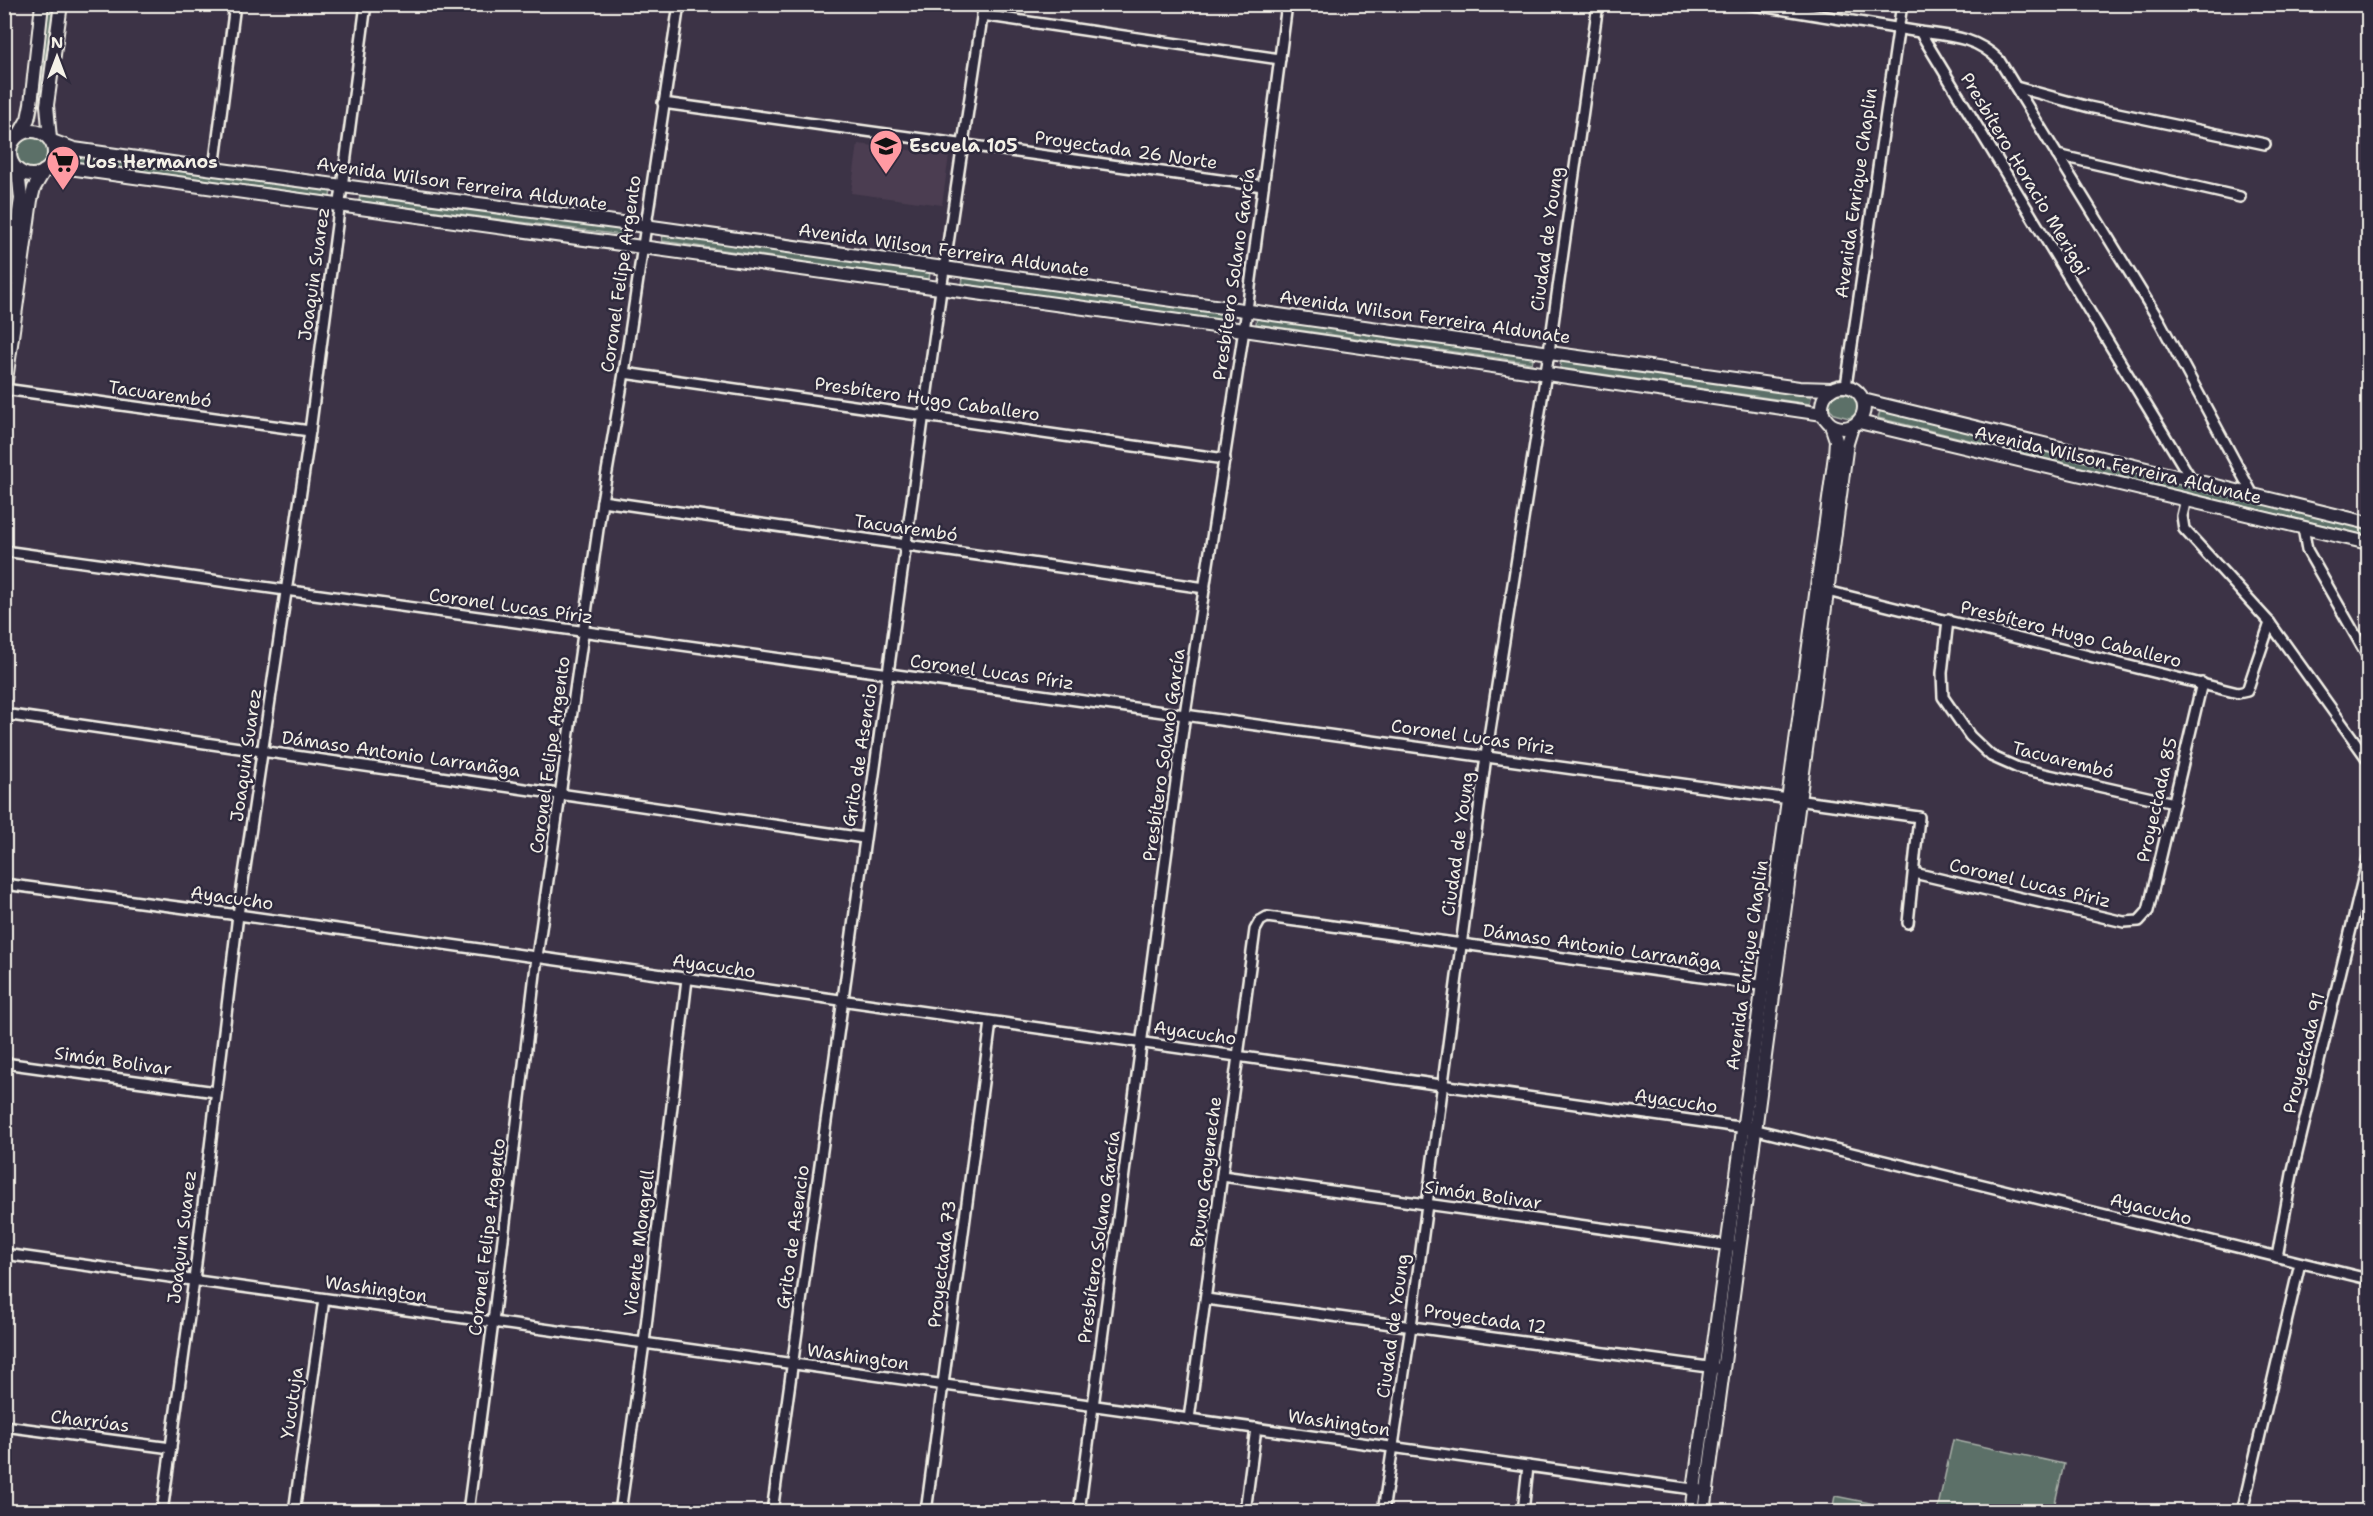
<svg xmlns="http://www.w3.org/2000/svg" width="2373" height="1516" font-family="'Shantell Sans',sans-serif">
	<rect width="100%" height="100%" fill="#3c3346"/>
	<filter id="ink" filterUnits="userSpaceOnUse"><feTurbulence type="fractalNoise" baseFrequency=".0167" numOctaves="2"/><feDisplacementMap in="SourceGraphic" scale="12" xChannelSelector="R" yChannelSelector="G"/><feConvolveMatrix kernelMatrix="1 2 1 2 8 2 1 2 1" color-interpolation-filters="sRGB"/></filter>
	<g filter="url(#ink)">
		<!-- built -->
		<polygon fill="#4b3e51" points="858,144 949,155 942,205 851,193"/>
		<!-- green -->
		<g fill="#5c6f67" stroke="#a8b0a8" stroke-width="1.5">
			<polygon points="49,5 53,5 36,120"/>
			<circle cx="32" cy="152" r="16"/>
			<polygon points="73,154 331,190 330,197 72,161"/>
			<polygon points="360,194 630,229 629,236 359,201"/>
			<polygon points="663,234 930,272 929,280 662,241"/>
			<polygon points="963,277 1232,313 1231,321 962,285"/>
			<polygon points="1257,316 1534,355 1532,363 1256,324"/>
			<polygon points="1561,360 1811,396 1810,404 1560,368"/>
			<polygon points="1833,394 1849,394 1856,398 1860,412 1849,418 1834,414 1826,403"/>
			<polygon points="1880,411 2368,528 2368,536 1878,418"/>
			<polygon points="1953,1440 2064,1464 2053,1511 1937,1511"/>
			<polygon points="1835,1496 1900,1509 1900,1511 1832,1511"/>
		</g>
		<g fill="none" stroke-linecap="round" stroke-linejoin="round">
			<defs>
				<g id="minor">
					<polyline points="1748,4 1920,32 2193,482"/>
					<polyline points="982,15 1280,59"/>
					<path d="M 1920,32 C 1952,36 1976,37 1999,60 L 2160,322 L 2253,495"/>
					<polyline points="2016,87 2089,107 2265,144"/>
					<polyline points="663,103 1263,186"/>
					<polyline points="2057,155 2240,197"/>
					<polyline points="214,169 234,12"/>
					<polyline points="624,373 1225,459"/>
					<polyline points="1846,386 1902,4"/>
					<polyline points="4,389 310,431"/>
					<polyline points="2186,499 2182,516 2184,529 2270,623 2368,760"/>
					<polyline points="602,501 1205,588"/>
					<polyline points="2303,527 2307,550 2368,657"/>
					<polyline points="4,551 1919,817 1908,923"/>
					<polyline points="1823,590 2238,693 2247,691 2270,623"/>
					<polyline points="1948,620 1942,673 1943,697 1970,736 1991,756 2018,768 2174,803"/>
					<polyline points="4,714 864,838"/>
					<polyline points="1914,873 2124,922 2139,921 2148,911 2202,683"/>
					<polyline points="4,884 238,915 1753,1129 2368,1279"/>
					<polyline points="4,1063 216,1092"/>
					<polyline points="1222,1176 1731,1246"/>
					<polyline points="4,1254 1707,1491"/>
					<polyline points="2277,1257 2292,1174 2368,858"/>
					<polyline points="1206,1299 1723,1369"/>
					<polyline points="1189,1419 1255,930 1260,921 1267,917 1767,986"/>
					<polyline points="4,1426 171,1448"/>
					<polyline points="162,1512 194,1280 238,915 310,431 366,4"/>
					<polyline points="294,1512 324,1299"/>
					<polyline points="468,1512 493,1322 537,957 602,501 624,373 679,4"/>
					<polyline points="620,1512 644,1343 687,979"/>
					<polyline points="772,1512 941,290 984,4"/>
					<polyline points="926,1512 991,1022"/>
					<polyline points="1079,1512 1185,714 1247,310 1287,4"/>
					<polyline points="1245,1512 1256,1428"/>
					<polyline points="1383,1512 1411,1326 1486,756 1546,373 1598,4"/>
					<polyline points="1523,1512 1528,1466"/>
					<polyline points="2242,1512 2300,1263"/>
				</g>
				<g id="tertiary">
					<circle cx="32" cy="153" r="22"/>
					<polyline points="19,135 28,119 31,104 42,4"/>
					<polyline points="50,139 47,105 61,4"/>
					<polyline points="52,141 74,149 214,169 645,226 1799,388 1832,389"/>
					<polyline points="47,170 69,168 1244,330 1823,414"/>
					<polyline points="4,309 21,199 18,171"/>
					<circle cx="1843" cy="407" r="21"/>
					<polyline points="4,395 31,200 34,188 44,171"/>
					<polyline points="1863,400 2368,523"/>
					<polyline points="1859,422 2368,543"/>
					<polyline points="1691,1512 1835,455 1836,440 1831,425"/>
					<polyline points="1704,1512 1847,443 1852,427"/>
				</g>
			</defs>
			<!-- minor casing -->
			<use href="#minor" stroke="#f4f1e8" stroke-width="14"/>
			<!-- tertiary casing -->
			<use href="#tertiary" stroke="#f4f1e8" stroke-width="16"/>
			<!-- minor -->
			<use href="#minor" stroke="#2f2a3d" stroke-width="9"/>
			<!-- tertiary -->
			<use href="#tertiary" stroke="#2f2a3d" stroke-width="12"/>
		</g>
	</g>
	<!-- icons -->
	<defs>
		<symbol id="school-pin" viewBox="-11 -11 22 30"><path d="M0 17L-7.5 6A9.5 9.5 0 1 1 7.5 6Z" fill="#ff9aa2" stroke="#2f2a3d"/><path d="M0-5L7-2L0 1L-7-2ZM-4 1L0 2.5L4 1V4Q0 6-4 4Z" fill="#111"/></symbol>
		<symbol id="supermarket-pin" viewBox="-11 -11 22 30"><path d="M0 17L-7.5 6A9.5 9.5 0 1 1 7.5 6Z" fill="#ff9aa2" stroke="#2f2a3d"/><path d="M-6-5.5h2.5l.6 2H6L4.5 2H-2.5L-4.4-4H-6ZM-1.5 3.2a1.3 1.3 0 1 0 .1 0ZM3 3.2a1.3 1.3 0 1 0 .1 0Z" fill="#111"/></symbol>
	</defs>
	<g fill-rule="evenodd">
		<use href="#school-pin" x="867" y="127" width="38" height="52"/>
		<use href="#supermarket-pin" x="44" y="143" width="38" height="52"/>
	</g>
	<g text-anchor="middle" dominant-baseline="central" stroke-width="5" stroke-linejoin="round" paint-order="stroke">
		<!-- poi labels -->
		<g font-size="18" font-weight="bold" fill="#f4f1e8" stroke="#2f2a3d" text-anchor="start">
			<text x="909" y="146">Escuela 105</text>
			<text x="86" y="162">Los Hermanos</text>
		</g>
		<!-- street labels -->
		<g font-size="18" fill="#f4f1e8" stroke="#2f2a3d">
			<text transform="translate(1126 150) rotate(8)">Proyectada 26 Norte</text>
			<text transform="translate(2025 174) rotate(59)">Presbítero Horacio Meriggi</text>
			<text transform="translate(462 184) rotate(8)">Avenida Wilson Ferreira Aldunate</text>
			<text transform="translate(1856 193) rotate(-82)">Avenida Enrique Chaplin</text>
			<text transform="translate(1547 239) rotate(-82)">Ciudad de Young</text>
			<text transform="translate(944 250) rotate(8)">Avenida Wilson Ferreira Aldunate</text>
			<text transform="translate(314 274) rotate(-82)">Joaquin Suarez</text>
			<text transform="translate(621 274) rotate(-82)">Coronel Felipe Argento</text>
			<text transform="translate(1234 274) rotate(-82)">Presbítero Solano García</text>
			<text transform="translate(1425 317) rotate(8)">Avenida Wilson Ferreira Aldunate</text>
			<text transform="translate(160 394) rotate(8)">Tacuarembó</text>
			<text transform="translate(927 399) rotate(8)">Presbítero Hugo Caballero</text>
			<text transform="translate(2118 465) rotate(13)">Avenida Wilson Ferreira Aldunate</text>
			<text transform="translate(906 528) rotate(8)">Tacuarembó</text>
			<text transform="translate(511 606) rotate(8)">Coronel Lucas Píriz</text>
			<text transform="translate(2071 634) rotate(14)">Presbítero Hugo Caballero</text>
			<text transform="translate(992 672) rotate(8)">Coronel Lucas Píriz</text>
			<text transform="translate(1473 737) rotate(8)">Coronel Lucas Píriz</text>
			<text transform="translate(401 754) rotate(8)">Dámaso Antonio Larranãga</text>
			<text transform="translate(246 755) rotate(-82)">Joaquin Suarez</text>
			<text transform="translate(550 755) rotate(-82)">Coronel Felipe Argento</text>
			<text transform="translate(860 755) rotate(-81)">Grito de Asencio</text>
			<text transform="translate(1164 755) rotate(-82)">Presbítero Solano García</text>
			<text transform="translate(2063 760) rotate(14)">Tacuarembó</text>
			<text transform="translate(2157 800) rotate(-77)">Proyectada 85</text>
			<text transform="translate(1458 844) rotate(-82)">Ciudad de Young</text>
			<text transform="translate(2030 883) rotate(13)">Coronel Lucas Píriz</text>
			<text transform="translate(232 898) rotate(8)">Ayacucho</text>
			<text transform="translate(1602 947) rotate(8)">Dámaso Antonio Larranãga</text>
			<text transform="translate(1747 965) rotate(-82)">Avenida Enrique Chaplin</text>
			<text transform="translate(714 966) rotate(8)">Ayacucho</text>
			<text transform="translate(1195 1033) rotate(8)">Ayacucho</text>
			<text transform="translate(2304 1053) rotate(-76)">Proyectada 91</text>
			<text transform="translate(113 1061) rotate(8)">Simón Bolivar</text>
			<text transform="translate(1676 1101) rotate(8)">Ayacucho</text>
			<text transform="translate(1206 1172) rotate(-83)">Bruno Goyeneche</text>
			<text transform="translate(1483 1195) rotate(8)">Simón Bolivar</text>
			<text transform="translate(2151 1209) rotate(14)">Ayacucho</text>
			<text transform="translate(182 1237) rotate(-83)">Joaquin Suarez</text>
			<text transform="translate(487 1237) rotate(-83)">Coronel Felipe Argento</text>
			<text transform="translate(793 1237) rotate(-82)">Grito de Asencio</text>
			<text transform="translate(1099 1237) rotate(-82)">Presbítero Solano García</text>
			<text transform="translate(639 1243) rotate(-83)">Vicente Mongrell</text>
			<text transform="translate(942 1264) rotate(-83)">Proyectada 73</text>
			<text transform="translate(376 1289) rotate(8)">Washington</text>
			<text transform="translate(1485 1319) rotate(8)">Proyectada 12</text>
			<text transform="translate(1393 1326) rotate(-82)">Ciudad de Young</text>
			<text transform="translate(858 1357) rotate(8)">Washington</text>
			<text transform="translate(292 1403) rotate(-82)">Yucutuja</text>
			<text transform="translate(90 1421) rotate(7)">Charrúas</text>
			<text transform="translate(1339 1423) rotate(8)">Washington</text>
		</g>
	</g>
	<!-- margin -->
	<rect width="2373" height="1516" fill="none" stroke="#2f2a3d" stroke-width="24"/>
	<rect x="12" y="12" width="2349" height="1492" fill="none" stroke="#f4f1e8" stroke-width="2" filter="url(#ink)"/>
	<!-- north arrow -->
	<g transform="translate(57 57)" stroke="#2f2a3d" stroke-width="4.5" paint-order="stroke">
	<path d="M0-4.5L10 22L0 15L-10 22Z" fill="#f4f1e8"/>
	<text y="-9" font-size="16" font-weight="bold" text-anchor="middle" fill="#f4f1e8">N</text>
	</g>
</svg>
